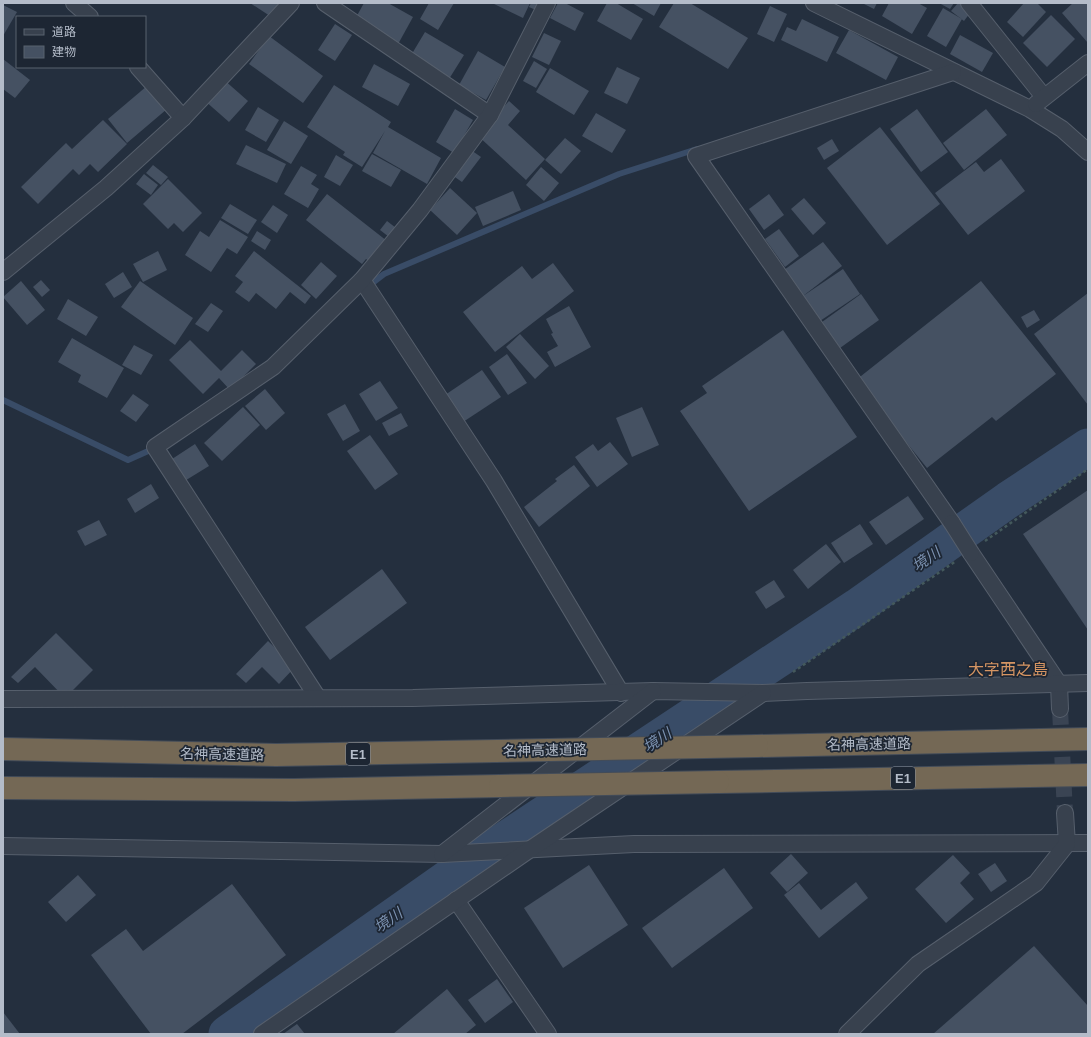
<svg xmlns="http://www.w3.org/2000/svg" width="1091" height="1037" font-family="Arial,'Noto Sans JP',sans-serif">
	<rect width="100%" height="100%" fill="#242f3e"/>
	<g fill="none" stroke-linecap="round" stroke-linejoin="round">
		<!-- stream -->
		<g stroke="#394c67" stroke-width="6">
			<polyline points="367,287 384,274 619,174 697,149"/>
			<polyline points="3,400 128,460 155,448"/>
		</g>
		<!-- river -->
		<polyline stroke="#394c67" stroke-width="37" points="227,1034 458,871 857,607 1008,500 1088,447"/>
	</g>
	<!-- building -->
	<g fill="#455162">
		<polygon points="250,3 279,3 270,16"/>
		<polygon points="364,3 388,3 413,17 397,46 354,21"/>
		<polygon points="429,3 454,3 438,30 420,19"/>
		<polygon points="492,3 530,3 523,18"/>
		<polygon points="531,3 542,3 538,11 529,7"/>
		<polygon points="558,3 565,3 584,13 575,31 550,18"/>
		<polygon points="607,3 616,3 643,19 631,40 597,21"/>
		<polygon points="632,3 661,3 654,16"/>
		<polygon points="674,3 690,3 748,38 728,69 659,27"/>
		<polygon points="862,3 877,3 874,9"/>
		<polygon points="889,3 918,3 927,8 912,34 882,16"/>
		<polygon points="939,3 954,3 950,9"/>
		<polygon points="958,3 965,3 973,9 964,21 951,11"/>
		<polygon points="1024,3 1037,3 1046,12 1023,37 1007,22"/>
		<polygon points="1073,3 1088,3 1088,43 1062,13"/>
		<polygon points="3,5 17,12 3,36"/>
		<polygon points="770,6 787,14 774,42 757,34"/>
		<polygon points="943,8 962,19 946,47 927,36"/>
		<polygon points="1051,15 1075,39 1047,67 1023,43"/>
		<polygon points="802,19 839,37 827,62 781,40 787,27 796,31"/>
		<polygon points="335,24 352,35 335,61 318,50"/>
		<polygon points="849,30 898,57 886,80 836,53"/>
		<polygon points="425,32 464,55 449,79 410,57"/>
		<polygon points="544,33 561,41 549,65 532,57"/>
		<polygon points="960,35 993,53 982,72 950,54"/>
		<polygon points="269,36 323,76 303,103 249,64"/>
		<polygon points="478,51 505,67 486,100 459,85"/>
		<polygon points="3,59 30,80 15,98 3,89"/>
		<polygon points="534,61 547,69 536,88 523,81"/>
		<polygon points="374,64 410,84 398,106 362,87"/>
		<polygon points="617,67 640,78 627,104 604,93"/>
		<polygon points="550,68 589,91 574,115 536,92"/>
		<polygon points="223,79 248,101 229,122 204,100"/>
		<polygon points="334,85 391,122 388,127 441,158 427,184 373,153 385,131 362,167 343,155 345,152 307,127"/>
		<polygon points="147,86 167,109 127,143 108,119"/>
		<polygon points="509,101 520,111 508,125 545,159 526,180 477,135"/>
		<polygon points="258,107 279,120 266,142 245,130"/>
		<polygon points="455,109 473,120 454,153 436,142"/>
		<polygon points="917,109 948,152 921,172 890,129"/>
		<polygon points="986,109 1007,135 964,170 943,143"/>
		<polygon points="596,113 626,130 612,153 582,136"/>
		<polygon points="103,120 127,144 98,172 90,164 79,175 73,169 38,204 21,187 66,143 72,149"/>
		<polygon points="284,121 308,136 291,164 267,150"/>
		<polygon points="880,127 940,204 887,245 827,168"/>
		<polygon points="565,138 581,151 561,174 545,160"/>
		<polygon points="832,139 839,151 824,160 817,148"/>
		<polygon points="246,145 286,164 277,183 236,164"/>
		<polygon points="468,148 481,157 462,182 449,173"/>
		<polygon points="372,154 401,170 391,187 362,171"/>
		<polygon points="336,155 353,165 340,186 324,177"/>
		<polygon points="1001,159 1025,191 968,235 935,193 976,162 984,172"/>
		<polygon points="153,165 168,177 161,185 146,173"/>
		<polygon points="301,166 317,175 311,184 319,189 308,208 284,194"/>
		<polygon points="541,167 559,183 544,201 526,185"/>
		<polygon points="144,174 158,185 151,195 136,184"/>
		<polygon points="168,179 202,213 183,232 174,223 168,229 143,204"/>
		<polygon points="450,188 477,213 457,235 430,210"/>
		<polygon points="513,191 521,210 483,226 475,207"/>
		<polygon points="327,194 387,241 371,262 366,259 362,264 306,220"/>
		<polygon points="769,194 784,215 764,230 749,209"/>
		<polygon points="804,198 826,223 813,235 791,209"/>
		<polygon points="230,204 257,220 248,234 221,218"/>
		<polygon points="273,205 288,215 277,233 261,222"/>
		<polygon points="220,220 248,237 237,254 227,248 211,272 185,255 200,231 209,237"/>
		<polygon points="387,221 400,231 393,240 380,230"/>
		<polygon points="779,229 799,256 785,267 765,239"/>
		<polygon points="257,231 271,240 265,250 251,241"/>
		<polygon points="823,242 842,266 803,296 784,270"/>
		<polygon points="158,251 167,270 143,282 133,264"/>
		<polygon points="254,251 311,296 305,304 290,292 276,309 256,293 249,302 235,292 243,282 235,276"/>
		<polygon points="321,262 337,276 316,299 301,285"/>
		<polygon points="553,263 574,291 495,352 463,312 522,266 532,279"/>
		<polygon points="843,269 860,294 820,321 803,296"/>
		<polygon points="123,272 132,287 114,298 105,284"/>
		<polygon points="41,280 50,290 42,297 33,287"/>
		<polygon points="21,281 45,310 27,325 3,297"/>
		<polygon points="140,281 193,318 175,345 121,307"/>
		<polygon points="981,281 1056,374 996,421 992,417 927,468 856,380"/>
		<polygon points="1088,293 1088,405 1034,334"/>
		<polygon points="861,294 879,320 840,348 822,322"/>
		<polygon points="68,299 98,317 86,336 57,319"/>
		<polygon points="211,303 223,311 208,332 195,324"/>
		<polygon points="569,306 591,347 555,367 547,352 558,346 551,334 553,333 546,319"/>
		<polygon points="1034,310 1040,320 1027,328 1021,317"/>
		<polygon points="783,330 857,437 749,511 680,411 707,393 702,386"/>
		<polygon points="520,334 549,366 535,379 506,347"/>
		<polygon points="72,338 124,368 107,398 78,382 81,375 58,362"/>
		<polygon points="190,340 221,371 242,350 256,364 230,390 219,378 203,394 169,360"/>
		<polygon points="134,345 153,355 141,375 122,365"/>
		<polygon points="507,354 527,383 508,395 489,367"/>
		<polygon points="482,370 501,397 463,422 445,395"/>
		<polygon points="380,381 398,408 376,421 359,394"/>
		<polygon points="265,389 285,413 266,430 245,406"/>
		<polygon points="133,394 149,405 136,422 120,411"/>
		<polygon points="345,404 360,431 343,441 327,414"/>
		<polygon points="243,407 260,425 222,461 204,443"/>
		<polygon points="642,407 659,445 632,457 616,418"/>
		<polygon points="401,413 408,426 389,436 382,423"/>
		<polygon points="370,435 398,474 375,490 347,451"/>
		<polygon points="610,442 628,464 597,487 575,457 593,444 598,451"/>
		<polygon points="195,444 209,466 183,482 169,461"/>
		<polygon points="574,465 590,486 539,527 524,507 557,481 555,479"/>
		<polygon points="151,484 159,498 135,513 127,499"/>
		<polygon points="1088,490 1088,630 1023,534"/>
		<polygon points="908,496 924,519 886,545 869,522"/>
		<polygon points="99,520 107,535 85,546 77,531"/>
		<polygon points="860,524 873,544 844,563 831,543"/>
		<polygon points="826,544 841,562 808,589 793,570"/>
		<polygon points="382,569 407,603 330,660 305,627"/>
		<polygon points="774,580 785,597 766,609 755,592"/>
		<polygon points="56,633 93,670 65,698 35,667 18,683 11,677"/>
		<polygon points="268,641 295,667 279,684 262,667 246,683 236,674"/>
		<polygon points="791,854 808,873 787,892 770,873"/>
		<polygon points="953,855 970,873 960,883 974,899 946,923 915,889"/>
		<polygon points="995,863 1007,881 991,892 978,874"/>
		<polygon points="589,865 628,925 563,968 524,908"/>
		<polygon points="724,868 753,908 672,968 642,928"/>
		<polygon points="78,875 96,895 66,922 48,902"/>
		<polygon points="856,882 868,898 819,938 784,895 799,883 821,910"/>
		<polygon points="232,884 286,955 182,1034 151,1034 91,955 126,929 143,951"/>
		<polygon points="1034,946 1088,1006 1088,1034 933,1034"/>
		<polygon points="497,979 513,1002 485,1023 468,1000"/>
		<polygon points="447,989 476,1025 465,1034 393,1034"/>
		<polygon points="3,1012 20,1034 3,1034"/>
		<polygon points="297,1024 305,1034 283,1034"/>
	</g>
	<g fill="none" stroke-linecap="round" stroke-linejoin="round">
		<!-- minor-tunnel -->
		<polyline stroke="#3a4453" stroke-width="16" stroke-dasharray="16 8" stroke-linecap="butt" points="1060,709 1065,813"/>
		<defs>
			<g id="minor">
				<polyline points="74,3 90,17"/>
				<polyline points="325,3 490,115"/>
				<polyline points="814,3 1030,109 1062,129 1088,152"/>
				<polyline points="969,3 1044,97"/>
				<polyline points="138,67 183,118"/>
				<polyline points="1036,104 1088,63"/>
				<polyline points="3,272 106,188 183,118 291,3"/>
				<polyline points="362,280 494,481 621,693"/>
				<polyline points="952,523 696,156 953,72"/>
				<polyline points="971,553 1059,684 1060,709"/>
				<polyline points="318,698 155,447 273,367 362,280 420,210 490,115 547,3"/>
				<polyline points="3,699 413,698 653,691 763,693 807,691 1088,683"/>
				<polyline points="3,846 442,854 634,844 1088,843"/>
				<polyline points="442,854 653,691"/>
				<polyline points="456,900 548,1034"/>
				<polyline points="262,1034 529,850 763,693"/>
				<polyline points="847,1034 918,964 1036,883 1067,844 1065,813"/>
			</g>
			<g id="motorway">
				<polyline points="757,746 1088,739"/>
				<polyline points="3,749 276,755 549,750"/>
				<polyline points="718,782 1088,775"/>
				<polyline points="3,788 294,790 500,786"/>
			</g>
		</defs>
		<!-- minor casing -->
		<use href="#minor" stroke="#565f6c" stroke-width="18"/>
		<!-- motorway casing -->
		<use href="#motorway" stroke="#434c59" stroke-width="24"/>
		<!-- path -->
		<g stroke="#44595c" stroke-width="2.5" stroke-dasharray="3 3" stroke-linecap="butt">
			<polyline points="985,541 1088,469"/>
			<polyline points="793,672 956,561"/>
		</g>
		<!-- minor -->
		<use href="#minor" stroke="#38414e" stroke-width="16"/>
		<!-- motorway -->
		<use href="#motorway" stroke="#746855" stroke-width="22"/>
		<defs>
			<polyline id="minor-bridge" points="952,523 971,553"/>
			<g id="motorway-bridge">
				<polyline points="549,750 757,746"/>
				<polyline points="500,786 718,782"/>
			</g>
		</defs>
		<!-- minor-bridge casing -->
		<use href="#minor-bridge" stroke="#565f6c" stroke-width="18" stroke-linecap="butt"/>
		<!-- motorway-bridge casing -->
		<use href="#motorway-bridge" stroke="#434c59" stroke-width="24" stroke-linecap="butt"/>
		<!-- minor-bridge -->
		<use href="#minor-bridge" stroke="#38414e" stroke-width="16"/>
		<!-- motorway-bridge -->
		<use href="#motorway-bridge" stroke="#746855" stroke-width="22"/>
	</g>
	<g text-anchor="middle" dominant-baseline="central" stroke-width="3.5" stroke-linejoin="round" paint-order="stroke">
		<!-- shield labels -->
		<g fill="#1d2633" stroke="#878f9c" stroke-width="1">
			<rect x="346" y="743" width="24" height="22" rx="3"/>
			<rect x="891" y="767" width="24" height="22" rx="3"/>
		</g>
		<g font-size="13" font-weight="bold" fill="#b4bcc9">
			<text x="358" y="754">E1</text>
			<text x="903" y="778">E1</text>
		</g>
		<!-- street labels -->
		<g font-size="14" fill="#b4bcc9" stroke="#1d2633">
			<text transform="translate(869 744) rotate(-1)">名神高速道路</text>
			<text transform="translate(545 750) rotate(-1)">名神高速道路</text>
			<text transform="translate(222 754) rotate(1)">名神高速道路</text>
		</g>
		<!-- water labels -->
		<g font-size="15" font-style="italic" fill="#7c92b1" stroke="#1d2633">
			<text transform="translate(926 559) rotate(-35)">境川</text>
			<text transform="translate(657 740) rotate(-33)">境川</text>
			<text transform="translate(388 920) rotate(-35)">境川</text>
		</g>
		<!-- quarter labels -->
		<g font-size="16" fill="#d59563" stroke="#1d2633">
			<text x="1008" y="669">大字西之島</text>
		</g>
	</g>
	<!-- border -->
	<rect width="1091" height="1037" fill="none" stroke="#b4bcc9" stroke-width="8"/>
	<!-- legend -->
	<rect x="16" y="16" width="130" height="52" fill="#1d2633" stroke="#59626f"/>
	<rect x="24" y="29" width="20" height="6" fill="#38414e" stroke="#59626f"/>
	<text x="52" y="36" font-size="12" fill="#b4bcc9">道路</text>
	<rect x="24" y="46" width="20" height="12" fill="#455162" stroke="#59626f"/>
	<text x="52" y="56" font-size="12" fill="#b4bcc9">建物</text>
</svg>
